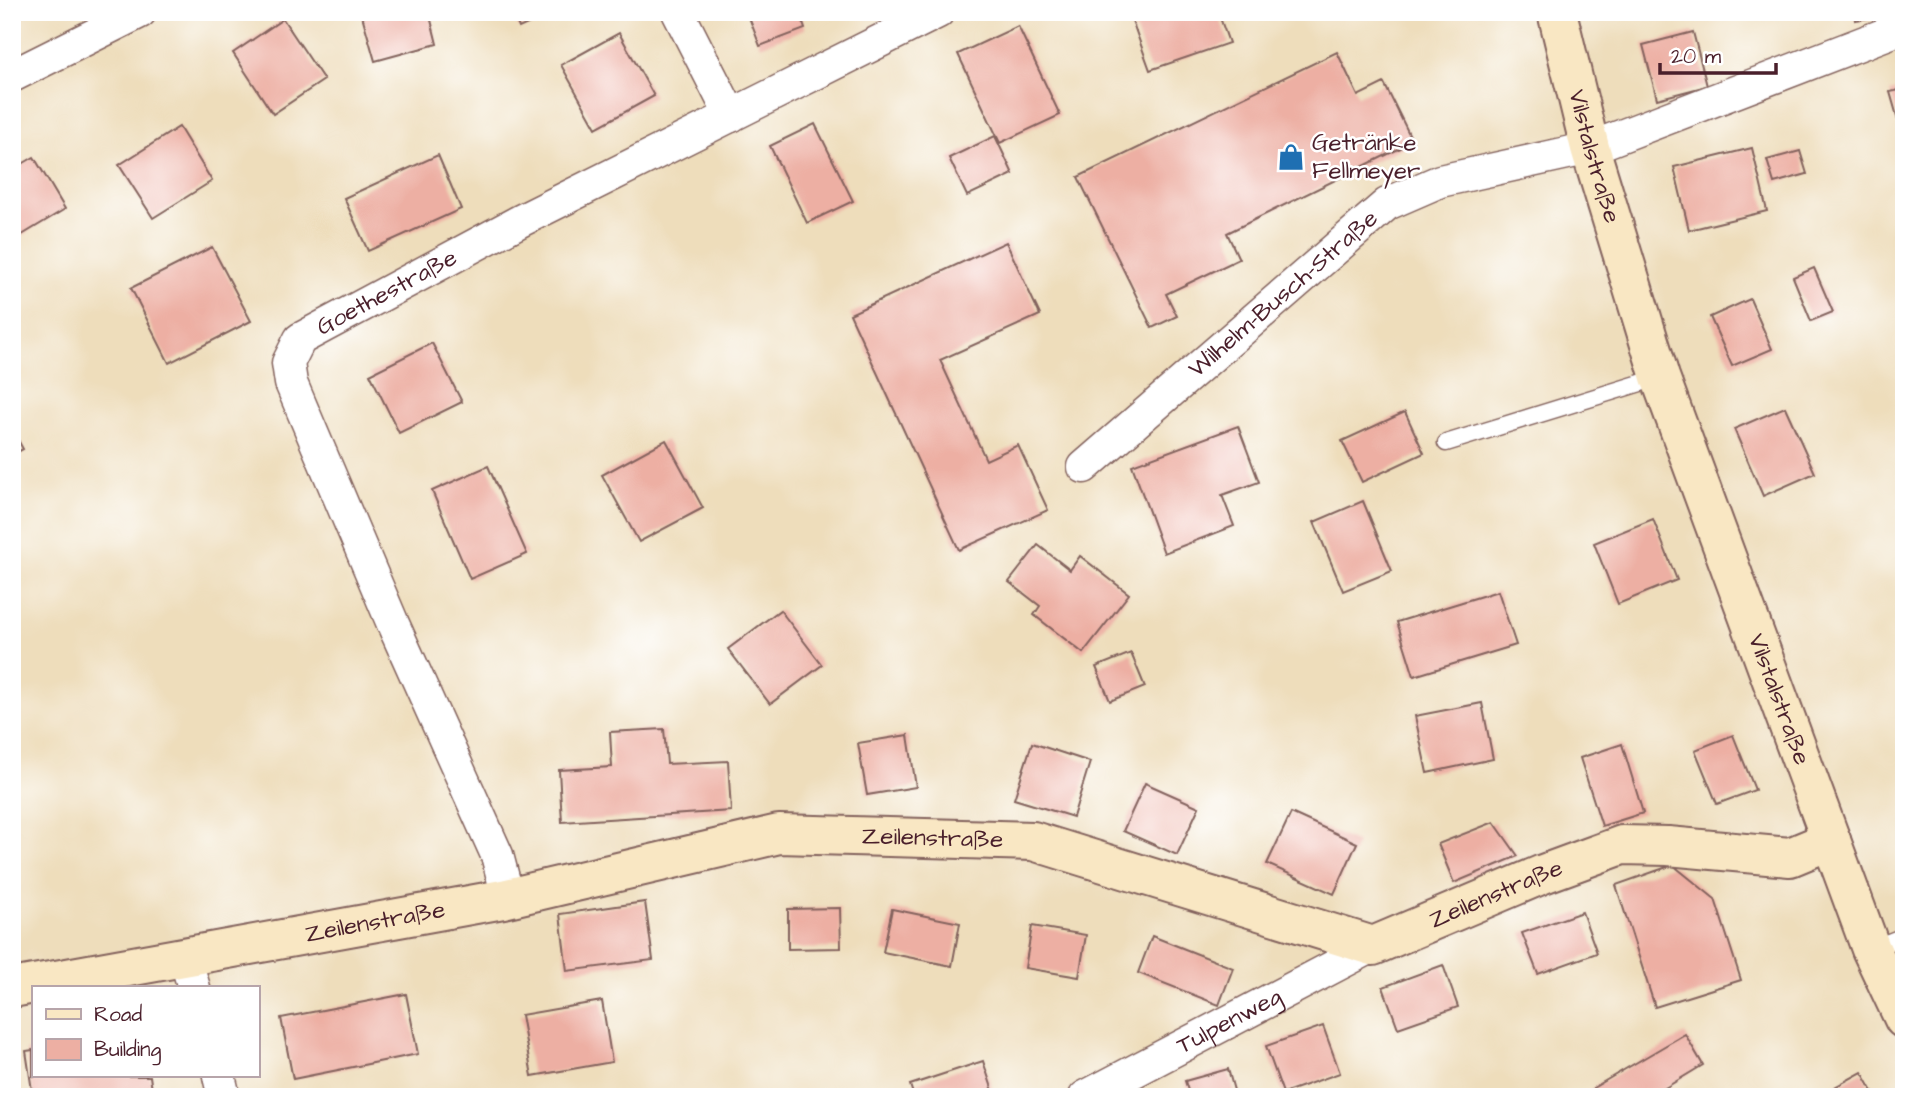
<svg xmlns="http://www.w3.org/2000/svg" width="1916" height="1109" font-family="'Architects Daughter',sans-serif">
	<rect width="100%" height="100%" fill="#fff"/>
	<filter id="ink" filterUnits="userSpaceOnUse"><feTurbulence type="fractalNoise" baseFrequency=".0143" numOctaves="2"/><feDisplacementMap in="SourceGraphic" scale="14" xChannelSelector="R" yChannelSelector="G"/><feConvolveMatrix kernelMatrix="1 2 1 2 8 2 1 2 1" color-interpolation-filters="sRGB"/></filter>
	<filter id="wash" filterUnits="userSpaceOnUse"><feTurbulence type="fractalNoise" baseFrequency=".00686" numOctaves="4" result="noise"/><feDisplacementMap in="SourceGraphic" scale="28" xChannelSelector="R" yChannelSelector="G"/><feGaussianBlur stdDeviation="1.57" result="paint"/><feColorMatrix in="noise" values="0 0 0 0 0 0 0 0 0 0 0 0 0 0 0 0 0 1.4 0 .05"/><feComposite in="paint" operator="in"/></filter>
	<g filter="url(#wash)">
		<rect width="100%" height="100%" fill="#edb"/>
		<g id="blocks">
			<!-- building -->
			<g fill="#edafa3">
				<polygon points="361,12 429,12 437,44 375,61"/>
				<polygon points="512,12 554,12 519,28"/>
				<polygon points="747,12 799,12 805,29 760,46"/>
				<polygon points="1129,12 1218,12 1229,43 1150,70"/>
				<polygon points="1854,12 1898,12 1898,14 1855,20"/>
				<polygon points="283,19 324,80 273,114 233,53"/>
				<polygon points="1018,26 1060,115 1000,143 958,54"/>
				<polygon points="1693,32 1707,86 1657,99 1643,45"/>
				<polygon points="619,33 654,96 596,128 561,65"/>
				<polygon points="1337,52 1358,96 1384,83 1413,142 1227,233 1239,259 1166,294 1177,316 1152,328 1078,177"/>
				<polygon points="1904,89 1904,137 1903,137 1890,92"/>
				<polygon points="815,124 853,201 807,223 770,146"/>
				<polygon points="179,127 212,181 153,218 119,165"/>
				<polygon points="995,136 1013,174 967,196 949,158"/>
				<polygon points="1752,148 1767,211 1689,230 1674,167"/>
				<polygon points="1800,151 1807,174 1774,183 1767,160"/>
				<polygon points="438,155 461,209 368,251 344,198"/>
				<polygon points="34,157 65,209 12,241 12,170"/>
				<polygon points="1006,242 1040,315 940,360 986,460 1018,445 1048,510 959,550 850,314"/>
				<polygon points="212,247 251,321 169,363 131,288"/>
				<polygon points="1814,268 1833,312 1811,321 1793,277"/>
				<polygon points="1750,299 1772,349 1732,366 1710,317"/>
				<polygon points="432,343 462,402 399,433 370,374"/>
				<polygon points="1785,407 1815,473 1763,496 1734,429"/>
				<polygon points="1405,412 1424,453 1362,482 1342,441"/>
				<polygon points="1238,426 1259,482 1222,495 1234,526 1164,553 1132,465"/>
				<polygon points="12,429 23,449 12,455"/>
				<polygon points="666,440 703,508 639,542 602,475"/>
				<polygon points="488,466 527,554 470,579 432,491"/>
				<polygon points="1363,501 1392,571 1343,591 1314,522"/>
				<polygon points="1653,519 1677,580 1618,604 1594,543"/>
				<polygon points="1038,545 1070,570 1080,556 1129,594 1083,653 1034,615 1040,606 1009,582"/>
				<polygon points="1498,591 1516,645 1414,676 1397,622"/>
				<polygon points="780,610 822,665 770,704 728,649"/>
				<polygon points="1131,653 1145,687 1110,701 1096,667"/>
				<polygon points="1482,703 1493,759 1427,773 1415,716"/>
				<polygon points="664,729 667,764 728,761 731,811 562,822 559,770 612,767 610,732"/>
				<polygon points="908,735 916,787 867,795 858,743"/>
				<polygon points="1733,735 1755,790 1717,804 1695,750"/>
				<polygon points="1032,743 1090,762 1073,817 1014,799"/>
				<polygon points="1622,744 1643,813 1602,826 1580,758"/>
				<polygon points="1145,783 1199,807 1177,855 1123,831"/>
				<polygon points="1291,813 1357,843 1334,894 1267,864"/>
				<polygon points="1494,822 1518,856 1454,883 1438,844"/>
				<polygon points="1673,865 1715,899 1741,980 1655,1007 1616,885"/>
				<polygon points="645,902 653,960 567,971 560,914"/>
				<polygon points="840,908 841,948 788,949 788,909"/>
				<polygon points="892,909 960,923 952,966 883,952"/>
				<polygon points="1582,912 1597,953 1538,974 1522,933"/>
				<polygon points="1032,926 1086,935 1079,977 1025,968"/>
				<polygon points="1152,936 1233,968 1219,1005 1138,973"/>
				<polygon points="1443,965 1458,1007 1398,1028 1383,987"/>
				<polygon points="406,994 418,1054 293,1079 281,1018"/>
				<polygon points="602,1001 612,1062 532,1076 521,1015"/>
				<polygon points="1323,1026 1340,1073 1283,1093 1266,1046"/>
				<polygon points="1685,1034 1703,1065 1650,1097 1598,1097 1593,1088"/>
				<polygon points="33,1050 33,1076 150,1076 153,1097 33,1097 26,1051"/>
				<polygon points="983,1061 995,1097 914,1097 910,1085"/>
				<polygon points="1228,1069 1235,1094 1190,1097 1185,1081"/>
				<polygon points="1862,1072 1876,1097 1823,1097 1822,1094"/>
			</g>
		</g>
	</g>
	<g filter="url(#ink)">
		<use href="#blocks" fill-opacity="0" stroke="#83625d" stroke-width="2"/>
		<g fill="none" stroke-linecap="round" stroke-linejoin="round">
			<defs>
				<g id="lane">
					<polyline points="1446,443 1660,377"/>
					<polyline points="1871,949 1904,936"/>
				</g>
				<g id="street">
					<polyline points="678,12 731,116"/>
					<polyline points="12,76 140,12"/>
					<path id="s1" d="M 1084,467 L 1387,204 L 1440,181 L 1590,148 L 1904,27"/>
					<path id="s2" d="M 508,897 L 497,855 L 393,624 L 291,383 L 288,363 L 300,339 L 520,221 L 938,12"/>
					<polyline points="185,957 194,988"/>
					<polyline points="219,1076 224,1097"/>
					<path id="s3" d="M 1085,1097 L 1373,946"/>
				</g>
				<g id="secondary">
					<path id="s4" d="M 1557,12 L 1590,148 L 1660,377 L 1871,949 L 1904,1019"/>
					<path id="s5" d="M 12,988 L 503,899 L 779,834 L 1033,841 L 1373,946 L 1543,874 L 1622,845 L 1668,846 L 1790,857 L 1831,840"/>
				</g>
			</defs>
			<!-- lane casing -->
			<use href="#lane" stroke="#83625d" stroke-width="19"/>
			<!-- street casing -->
			<use href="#street" stroke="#83625d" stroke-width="35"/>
			<!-- secondary casing -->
			<use href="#secondary" stroke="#83625d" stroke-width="42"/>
			<!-- lane -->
			<use href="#lane" stroke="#fff" stroke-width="16"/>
			<!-- street -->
			<use href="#street" stroke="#fff" stroke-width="32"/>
			<!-- secondary -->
			<use href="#secondary" stroke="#f9e7c3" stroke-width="38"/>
		</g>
	</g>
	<!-- icons -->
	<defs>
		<symbol id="shop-bare" viewBox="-9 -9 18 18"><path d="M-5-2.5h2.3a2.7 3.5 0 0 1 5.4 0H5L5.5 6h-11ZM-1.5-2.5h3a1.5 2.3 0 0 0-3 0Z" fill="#1f6fb2" stroke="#fff" stroke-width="2.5" paint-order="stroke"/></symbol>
	</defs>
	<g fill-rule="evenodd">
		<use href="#shop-bare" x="1272" y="138" width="38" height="38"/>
	</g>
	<g text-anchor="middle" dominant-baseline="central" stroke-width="5" stroke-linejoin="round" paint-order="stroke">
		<!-- poi labels -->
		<g font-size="24" fill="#4a1f2b" stroke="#fff" text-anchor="start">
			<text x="1312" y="143">Getränke<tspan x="1312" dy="28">Fellmeyer</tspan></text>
		</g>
		<!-- street labels -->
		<g font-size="24" fill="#4a1f2b" stroke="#fff">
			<text stroke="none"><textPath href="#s4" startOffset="149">Vilstalstraße</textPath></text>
			<text stroke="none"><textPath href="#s2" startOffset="704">Goethestraße</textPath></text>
			<text stroke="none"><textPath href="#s1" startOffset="264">Wilhelm-Busch-Straße</textPath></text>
			<text stroke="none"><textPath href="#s4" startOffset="723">Vilstalstraße</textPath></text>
			<text stroke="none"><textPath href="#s5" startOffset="936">Zeilenstraße</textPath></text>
			<text stroke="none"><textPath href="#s5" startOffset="1526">Zeilenstraße</textPath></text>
			<text stroke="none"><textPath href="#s5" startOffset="369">Zeilenstraße</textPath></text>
			<text stroke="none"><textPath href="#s3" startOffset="163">Tulpenweg</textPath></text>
		</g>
	</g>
	<!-- margin -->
	<rect width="1916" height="1109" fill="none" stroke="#fff" stroke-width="42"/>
	<!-- legend -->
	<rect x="32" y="986" width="228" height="91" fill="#ffffff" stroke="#b7a5aa" stroke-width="2"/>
	<rect x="46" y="1009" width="35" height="10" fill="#f9e7c3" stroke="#b7a5aa" stroke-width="2"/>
	<text x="94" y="1021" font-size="21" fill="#4a1f2b">Road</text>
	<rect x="46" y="1039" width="35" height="21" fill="#edafa3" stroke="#b7a5aa" stroke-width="2"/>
	<text x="94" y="1056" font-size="21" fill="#4a1f2b">Building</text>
	<!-- scale -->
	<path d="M1660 63v10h116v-10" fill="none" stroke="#4a1f2b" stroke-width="3.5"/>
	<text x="1671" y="63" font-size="21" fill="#4a1f2b" stroke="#ffffff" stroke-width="5" paint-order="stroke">20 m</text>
</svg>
